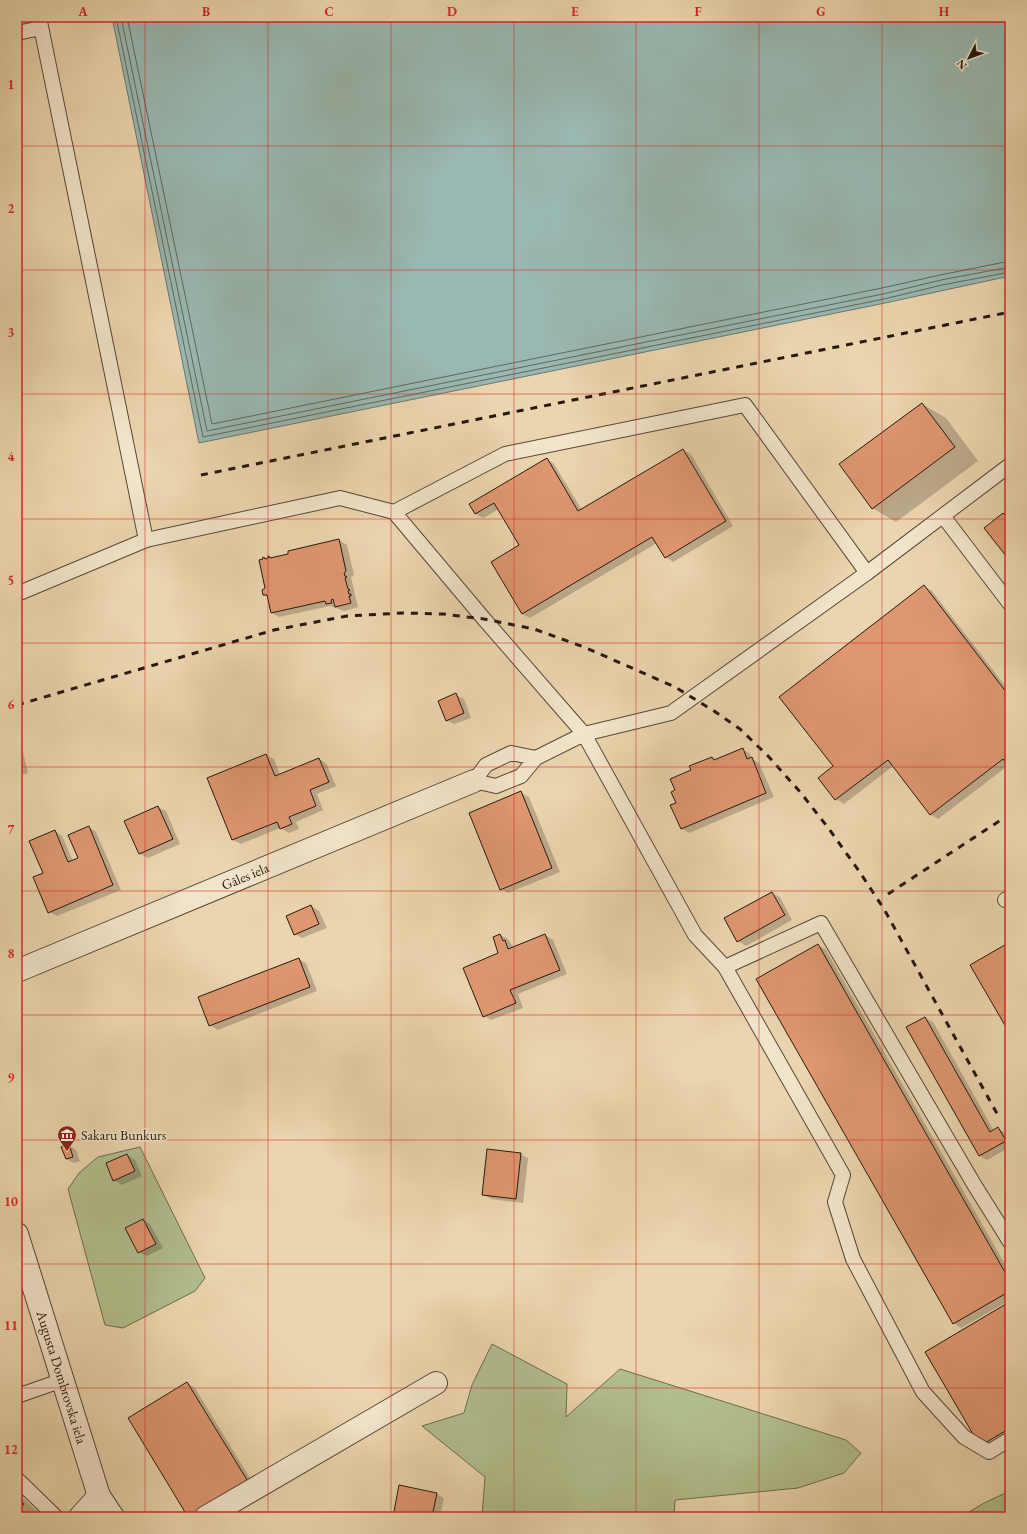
<svg xmlns="http://www.w3.org/2000/svg" width="1027" height="1534" font-family="'EB Garamond',serif">
	<rect width="100%" height="100%" fill="#ebd5ae"/>
	<filter id="stains"><feTurbulence type="fractalNoise" baseFrequency=".005" numOctaves="4"/><feColorMatrix values="0 0 0 0 .2 0 0 0 0 .09 0 0 0 0 .02 0 0 0 .5 -.17"/></filter>
	<radialGradient id="worn" r=".72"><stop offset=".6" stop-color="#630" stop-opacity="0"/><stop offset="1" stop-color="#630" stop-opacity=".3"/></radialGradient>
	<!-- green -->
	<g fill="#b2be8e" stroke="#6c6b4e">
		<polygon points="140,1147 205,1278 195,1291 123,1328 105,1325 68,1189 79,1173 98,1157"/>
		<polygon points="492,1344 567,1384 566,1417 620,1369 846,1440 861,1453 844,1473 798,1488 675,1500 674,1517 482,1517 485,1477 422,1426 464,1413 472,1385"/>
		<polygon points="1010,1491 1010,1517 961,1517 984,1503"/>
	</g>
	<!-- water -->
	<polygon fill="#99b8b1" stroke="#6b7870" points="112,17 1010,17 1010,276 885,303 199,443"/>
	<!-- shadow -->
	<g fill="#0003">
		<polygon points="922,404 946,418 978,461 896,522 872,508"/>
		<polygon points="683,450 691,454 733,526 673,562 666,557 657,543 530,618 522,614 521,545 499,509 483,518 476,514 470,504 547,459 554,464 582,510"/>
		<polygon points="1004,514 1010,518 1010,560"/>
		<polygon points="339,540 347,545 354,575 351,577 358,607 344,611 330,606 279,617 272,613 268,597 264,595 266,589 268,555 273,558"/>
		<polygon points="924,586 932,591 1010,692 1010,767 1009,765 938,819 930,814 893,766 844,804 836,799"/>
		<polygon points="456,695 464,699 471,718 454,724 447,720"/>
		<polygon points="17,727 28,773 17,777"/>
		<polygon points="742,749 750,754 752,759 759,763 774,797 689,833 681,828 676,791 692,770 712,758 716,760"/>
		<polygon points="266,755 274,759 280,775 319,759 326,763 336,786 317,794 323,810 296,822 299,829 289,833 280,828 241,844 233,840 208,779"/>
		<polygon points="521,793 529,797 560,872 508,893 501,889"/>
		<polygon points="158,807 166,811 180,844 148,858 140,854 126,821"/>
		<polygon points="89,827 96,832 121,890 57,916 49,912 44,873 55,831 62,836 73,861 79,859"/>
		<polygon points="772,893 780,897 792,920 746,946 738,941"/>
		<polygon points="311,906 319,911 327,928 302,938 295,934"/>
		<polygon points="500,935 508,939 514,948 545,935 553,940 567,974 518,994 523,1008 491,1020 484,1016 499,954 495,937"/>
		<polygon points="818,945 826,950 1010,1273 1010,1300 961,1328 954,1323"/>
		<polygon points="298,959 306,963 317,991 218,1030 210,1025"/>
		<polygon points="925,1018 933,1022 994,1131 998,1128 1005,1133 1010,1141 1010,1147 987,1160 980,1156 908,1028"/>
		<polygon points="69,1145 76,1150 80,1161 74,1163 66,1159"/>
		<polygon points="520,1154 528,1158 523,1203 491,1199 483,1194"/>
		<polygon points="127,1155 135,1160 142,1176 122,1185 114,1180"/>
		<polygon points="143,1220 150,1224 163,1248 147,1256 139,1252"/>
		<polygon points="1006,1306 1010,1308 1010,1437 989,1449 981,1445"/>
		<polygon points="187,1383 195,1388 256,1488 209,1517 189,1517"/>
		<polygon points="17,1493 40,1514 37,1517 17,1517"/>
		<polygon points="436,1494 444,1498 440,1517 394,1517"/>
	</g>
	<g fill="none" stroke-linecap="round" stroke-linejoin="round">
		<!-- shore -->
		<g stroke="#5f6860" stroke-width="1">
			<polyline points="116,17 203,437 884,299 942,285 1010,272"/>
			<polyline points="121,17 207,431 883,294 941,280 1010,267"/>
			<polyline points="127,17 212,424 882,288 940,275 1010,261"/>
		</g>
	</g>
	<!-- building -->
	<g fill="#df9770" stroke="#25180f">
		<polygon points="922,403 955,447 872,509 839,464"/>
		<polygon points="683,449 726,521 665,558 652,537 522,614 491,562 519,545 494,503 475,514 469,504 547,458 578,511"/>
		<polygon points="1003,513 1010,521 1010,561 984,528"/>
		<polygon points="339,539 346,571 344,573 345,576 347,577 345,578 348,589 350,590 348,591 349,594 351,594 351,596 349,596 351,603 335,607 333,599 331,600 332,603 326,604 325,601 271,613 267,595 263,595 262,590 265,588 259,560 263,559 262,558 264,557 265,559 268,558 268,556 269,556 270,558 288,554 288,551"/>
		<polygon points="924,585 1010,697 1010,768 1003,759 930,815 888,760 835,800 818,778 833,766 779,697"/>
		<polygon points="456,693 464,713 446,721 438,701"/>
		<polygon points="743,748 747,759 752,757 766,793 681,829 670,805 676,803 671,792 675,790 670,779 691,770 689,766 712,757 714,760"/>
		<polygon points="17,752 21,769 17,770"/>
		<polygon points="266,754 275,776 319,758 329,782 310,790 316,806 289,817 292,824 280,829 277,822 232,840 207,778"/>
		<polygon points="521,791 552,868 500,890 469,813"/>
		<polygon points="158,806 173,839 139,854 124,821"/>
		<polygon points="89,826 113,885 48,913 33,877 43,873 29,841 55,830 68,862 78,858 68,835"/>
		<polygon points="772,892 785,915 737,942 724,918"/>
		<polygon points="311,905 319,924 294,935 286,916"/>
		<polygon points="500,934 503,941 505,940 508,949 545,934 560,970 510,990 516,1003 483,1017 463,968 498,953 493,937"/>
		<polygon points="1010,942 1010,1034 970,965"/>
		<polygon points="818,944 1010,1281 1010,1291 953,1324 756,979"/>
		<polygon points="299,958 310,987 209,1026 198,997"/>
		<polygon points="925,1017 990,1132 998,1127 1006,1141 979,1156 906,1027"/>
		<polygon points="69,1144 73,1157 66,1159 61,1147"/>
		<polygon points="487,1149 521,1153 516,1199 482,1195"/>
		<polygon points="127,1154 135,1171 113,1181 106,1163"/>
		<polygon points="143,1219 156,1244 138,1253 125,1228"/>
		<polygon points="1006,1304 1010,1311 1010,1428 980,1446 925,1352"/>
		<polygon points="187,1382 249,1483 194,1517 188,1517 128,1418"/>
		<polygon points="399,1485 437,1493 432,1517 393,1517"/>
		<polygon points="17,1497 24,1504 17,1512"/>
	</g>
	<g fill="none" stroke-linecap="round" stroke-linejoin="round">
		<defs>
			<g id="service">
				<polyline points="39,17 146,540 340,498 394,512 484,619 584,734 671,713 867,573 1010,465"/>
				<polyline points="17,33 41,28"/>
				<polyline points="394,512 505,454 745,405 867,573"/>
				<polyline points="943,516 1010,604"/>
				<polyline points="17,594 146,540"/>
				<polyline points="536,758 511,753 486,765 474,781 496,786 521,776 536,758 584,734 695,935 725,967 843,1175 835,1202 853,1259 923,1392 964,1437 989,1452 1010,1439"/>
				<polyline points="1005,900 1010,897"/>
				<polyline points="725,967 821,923 975,1186 1010,1242"/>
				<polyline points="17,1390 20,1395 63,1380"/>
				<polyline points="17,1479 56,1517"/>
			</g>
			<g id="minor">
				<path id="s1" d="M 17,971 L 474,781"/>
				<path id="s2" d="M 17,1234 L 99,1496 L 113,1517"/>
				<polyline points="80,1517 99,1496"/>
				<polyline points="206,1517 436,1383"/>
			</g>
		</defs>
		<!-- service casing -->
		<use href="#service" stroke="#564737" stroke-width="16"/>
		<!-- minor casing -->
		<use href="#minor" stroke="#564737" stroke-width="24"/>
		<!-- service -->
		<use href="#service" stroke="#f2e4ca" stroke-width="14"/>
		<!-- minor -->
		<use href="#minor" stroke="#f2e4ca" stroke-width="22"/>
		<!-- rail -->
		<g stroke="#25180f" stroke-width="3" stroke-dasharray="7 7" stroke-linecap="butt">
			<polyline points="201,475 1010,312"/>
			<polyline points="17,705 274,630 347,616 403,613 443,614 484,619 534,629 584,647 675,687 714,711 740,729 769,757 801,793 829,829 859,871 884,909 1000,1119"/>
			<polyline points="888,894 1010,814"/>
		</g>
	</g>
	<!-- grid -->
	<path fill="none" stroke="#d62828" stroke-width="1" stroke-opacity="0.55" d="M 145,17 L 145,1517M 268,17 L 268,1517M 391,17 L 391,1517M 514,17 L 514,1517M 636,17 L 636,1517M 759,17 L 759,1517M 882,17 L 882,1517M 17,146 L 1010,146M 17,270 L 1010,270M 17,394 L 1010,394M 17,519 L 1010,519M 17,643 L 1010,643M 17,767 L 1010,767M 17,891 L 1010,891M 17,1015 L 1010,1015M 17,1140 L 1010,1140M 17,1264 L 1010,1264M 17,1388 L 1010,1388"/>
	<!-- icons -->
	<defs>
		<symbol id="museum-pin" viewBox="-11 -11 22 30"><path d="M0 17L-7.5 6A9.5 9.5 0 1 1 7.5 6Z" fill="#8f2418" stroke="#f2e4ca"/><path d="M0-6L6-3V-2H-6V-3ZM-5-1h2V3h-2ZM-1-1h2V3h-2ZM3-1h2V3H3ZM-6 4H6V6H-6Z" fill="#fff"/></symbol>
	</defs>
	<g fill-rule="evenodd">
		<use href="#museum-pin" x="56" y="1124" width="22" height="30"/>
	</g>
	<g text-anchor="middle" dominant-baseline="central" stroke-width="3" stroke-linejoin="round" paint-order="stroke">
		<!-- street labels -->
		<g font-size="14" fill="#25180f" stroke="#f2e4ca">
			<text stroke="none"><textPath href="#s1" startOffset="247">Gāles iela</textPath></text>
			<text stroke="none"><textPath href="#s2" startOffset="150">Augusta Dombrovska iela</textPath></text>
		</g>
		<!-- poi labels -->
		<g font-size="14" fill="#25180f" stroke="#f2e4ca" text-anchor="start">
			<text x="81" y="1135">Sakaru Bunkurs</text>
		</g>
	</g>
	<!-- margin -->
	<rect width="1027" height="1534" fill="none" stroke="#ebd5ae" stroke-width="44"/>
	<!-- north arrow -->
	<g transform="translate(969 58) rotate(228)" stroke="#f2e4ca" stroke-width="3" paint-order="stroke">
	<path d="M0-3L7 15L0 10L-7 15Z" fill="#25180f"/>
	<text y="-6" font-size="11" font-weight="bold" text-anchor="middle" fill="#25180f">N</text>
	</g>
	<rect x="22" y="22" width="983" height="1490" fill="none" stroke="#d62828" stroke-width="1.5"/>
	<g font-size="13" text-anchor="middle" font-weight="bold" fill="#d62828">
		<text x="83" y="16">A</text>
		<text x="206" y="16">B</text>
		<text x="329" y="16">C</text>
		<text x="452" y="16">D</text>
		<text x="575" y="16">E</text>
		<text x="698" y="16">F</text>
		<text x="821" y="16">G</text>
		<text x="944" y="16">H</text>
		<text x="11" y="89">1</text>
		<text x="11" y="213">2</text>
		<text x="11" y="337">3</text>
		<text x="11" y="461">4</text>
		<text x="11" y="585">5</text>
		<text x="11" y="709">6</text>
		<text x="11" y="834">7</text>
		<text x="11" y="958">8</text>
		<text x="11" y="1082">9</text>
		<text x="11" y="1206">10</text>
		<text x="11" y="1330">11</text>
		<text x="11" y="1454">12</text>
	</g>
	<rect width="100%" height="100%" filter="url(#stains)"/>
	<rect width="100%" height="100%" fill="url(#worn)"/>
</svg>
